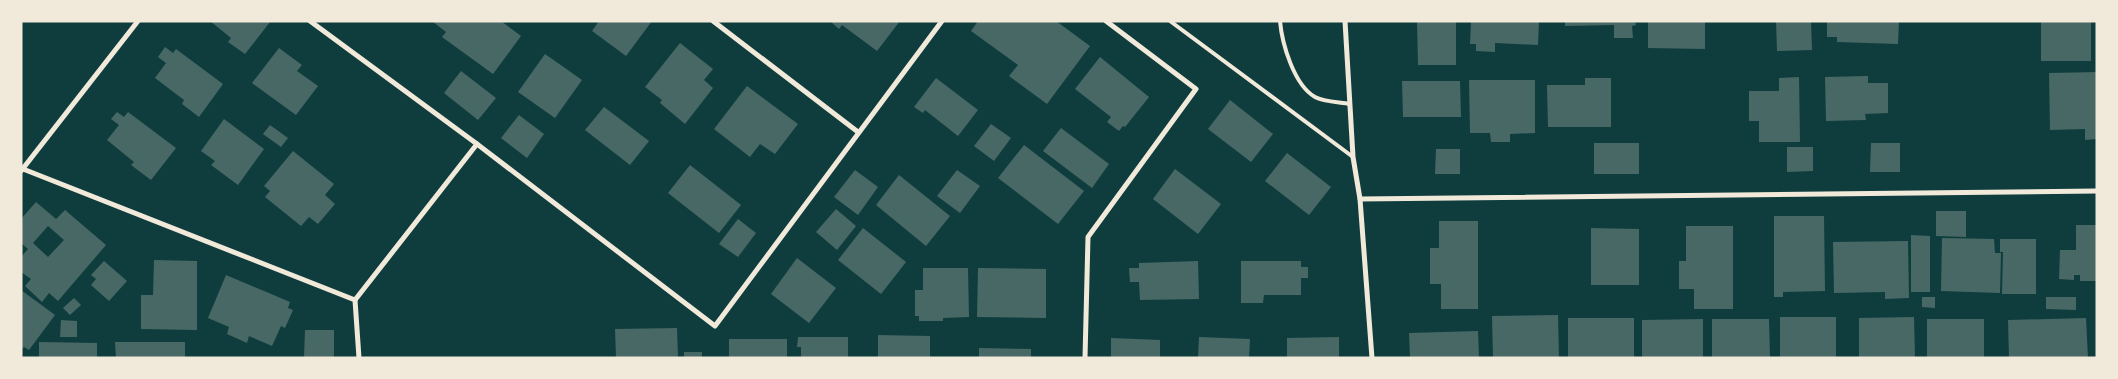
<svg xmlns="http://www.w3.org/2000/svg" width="2118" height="379" font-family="'Sofia Sans Condensed',sans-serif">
	<rect width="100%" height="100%" fill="#0f3d3e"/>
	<!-- building -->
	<g fill="#486865" fill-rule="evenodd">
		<polygon points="210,21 268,21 270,22 245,54 228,42 231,38"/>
		<polygon points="432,21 501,21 521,36 493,74 442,37 446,32"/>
		<polygon points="599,21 652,21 626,56 592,31"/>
		<polygon points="830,21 900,21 877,51 842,25 839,29"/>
		<polygon points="978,21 1056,21 1090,46 1047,104 1009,76 1018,65 971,31"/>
		<polygon points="1417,21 1456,21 1456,65 1418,65"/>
		<polygon points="1471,21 1539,21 1538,45 1495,43 1495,52 1476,51 1476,44 1470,44"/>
		<polygon points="1565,21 1635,21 1636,25 1632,26 1633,38 1614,38 1614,25 1565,26"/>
		<polygon points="1648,21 1705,21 1705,49 1648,48"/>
		<polygon points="1776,21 1811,21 1812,50 1777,51"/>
		<polygon points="1827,21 1899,21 1898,44 1837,42 1837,37 1827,37"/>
		<rect x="2041" y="21" width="50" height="40"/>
		<polygon points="680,43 713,69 704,80 713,88 685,124 660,103 662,100 645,87"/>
		<polygon points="165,47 173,53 176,49 223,84 199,117 182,104 184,100 155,78 166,63 158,57"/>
		<polygon points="279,48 302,65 297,71 318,86 296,115 252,83"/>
		<polygon points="545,54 582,80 555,118 518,92"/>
		<polygon points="1100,57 1149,97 1125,127 1123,126 1119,131 1107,122 1111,117 1075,89"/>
		<polygon points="461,71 496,98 478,120 444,93"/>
		<polygon points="2097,72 2097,139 2085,140 2085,129 2050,130 2049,73"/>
		<polygon points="1868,76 1868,83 1888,83 1888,113 1865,114 1866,120 1826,121 1825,77"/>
		<polygon points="1799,77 1800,142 1759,142 1759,121 1749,121 1749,91 1779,91 1779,78"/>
		<polygon points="936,78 978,110 958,136 925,110 923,113 914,107"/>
		<polygon points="1585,78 1611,78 1611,127 1548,127 1547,85 1585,85"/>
		<polygon points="1469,80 1535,80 1535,133 1510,134 1510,142 1491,142 1490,133 1470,133"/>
		<polygon points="1402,81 1460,81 1461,117 1403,117"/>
		<polygon points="747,86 798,124 775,154 760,144 750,157 714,129"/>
		<polygon points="1230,100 1273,134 1251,162 1208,129"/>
		<polygon points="604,107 649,141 630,165 585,130"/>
		<polygon points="117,112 124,117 128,112 176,148 151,180 131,165 134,162 107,140 119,125 111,119"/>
		<polygon points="519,115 544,134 527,158 501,138"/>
		<polygon points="224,119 264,149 238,185 211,165 215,161 201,151"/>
		<polygon points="991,124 1011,138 994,161 974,146"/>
		<polygon points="270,125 288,138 281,147 263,134"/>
		<polygon points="1061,128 1109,164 1092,188 1043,151"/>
		<rect x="1594" y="143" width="45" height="31"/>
		<polygon points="1871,143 1900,143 1900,172 1870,172"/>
		<polygon points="1024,145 1084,191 1058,224 998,178"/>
		<polygon points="1787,147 1813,147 1813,171 1787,172"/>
		<polygon points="1436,149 1460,149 1460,174 1435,174"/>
		<polygon points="293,151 334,184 325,195 335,204 318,224 309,217 301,226 265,197 270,191 264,186"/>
		<polygon points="1287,153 1331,187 1309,215 1265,181"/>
		<polygon points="690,165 741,205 719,233 668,193"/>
		<polygon points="1175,169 1221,204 1198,234 1153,199"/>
		<polygon points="855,170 878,187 858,215 834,197"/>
		<polygon points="957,170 980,186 960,213 937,196"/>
		<polygon points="899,175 950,216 926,246 876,205"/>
		<path d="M 36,202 L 56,219 L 65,210 L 106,245 L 58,301 L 49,293 L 42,302 L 25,286 L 31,279 L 21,272 L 21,257 L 28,249 L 21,243 L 21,219 ZM 48,226 L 64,240 L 48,257 L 33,243 Z"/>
		<polygon points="836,209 856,226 837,250 816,232"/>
		<polygon points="1936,211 1966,211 1966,237 1936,236"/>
		<polygon points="1774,216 1824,216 1825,291 1783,292 1783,297 1774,297"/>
		<polygon points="738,219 756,233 738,257 719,244"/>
		<polygon points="1439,221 1478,221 1478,309 1441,309 1441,284 1430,284 1430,248 1439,248"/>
		<polygon points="2076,225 2097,225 2097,281 2080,281 2080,275 2074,275 2074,280 2059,279 2060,250 2076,250"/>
		<polygon points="1686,226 1733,226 1733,309 1694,309 1694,289 1679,289 1679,261 1686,261"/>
		<polygon points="863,228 906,262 881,294 838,260"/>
		<polygon points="1591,228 1639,229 1639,285 1591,285"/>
		<polygon points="1911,235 1930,236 1930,292 1911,292"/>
		<polygon points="1942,238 1994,239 1995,253 2001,253 2000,293 1941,291"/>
		<polygon points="2000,239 2036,239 2036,294 2002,294 2003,252 2000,252"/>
		<polygon points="1908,241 1909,298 1885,299 1885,292 1834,293 1833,242"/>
		<polygon points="797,258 836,288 809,323 771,294"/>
		<polygon points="154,260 197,261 197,330 141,329 141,295 153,295"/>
		<polygon points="104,261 127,281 109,301 91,285 96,279 91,275"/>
		<polygon points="1198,261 1199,299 1140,300 1139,282 1130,282 1129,268 1139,268 1139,263"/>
		<polygon points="1241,261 1301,261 1301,267 1308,267 1308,278 1301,278 1301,295 1264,295 1263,303 1241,303"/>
		<polygon points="923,268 968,268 969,317 943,318 943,321 919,321 919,316 915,316 915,290 923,290"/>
		<polygon points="978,268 1046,269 1046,318 977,317"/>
		<polygon points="226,275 290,302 288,308 293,310 285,328 281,326 272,346 249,336 247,343 227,334 229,327 208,318"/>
		<polygon points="21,290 55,315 29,350 24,347 21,350"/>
		<polygon points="1922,297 1935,297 1935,308 1922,307"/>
		<polygon points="2046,297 2076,297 2076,310 2046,309"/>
		<polygon points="74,298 81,305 70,315 63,308"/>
		<polygon points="1558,315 1559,358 1493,358 1492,316"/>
		<rect x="1780" y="317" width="56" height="41"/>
		<polygon points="1914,317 1915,358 1859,358 1859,318"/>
		<rect x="1568" y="318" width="66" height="40"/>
		<polygon points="2086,318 2088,358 2009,358 2008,320"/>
		<polygon points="1703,319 1703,358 1642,358 1642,320"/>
		<polygon points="1712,319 1769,319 1770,358 1712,358"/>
		<rect x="1927" y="319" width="57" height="39"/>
		<polygon points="61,320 77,321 77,337 60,337"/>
		<polygon points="677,328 678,358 616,358 615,329"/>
		<polygon points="305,330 334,330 334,358 304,357"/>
		<polygon points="1478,331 1479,358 1410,358 1409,333"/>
		<polygon points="878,335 930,336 930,358 878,358"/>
		<polygon points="798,337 848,337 848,358 801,358 801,347 797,347"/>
		<polygon points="1199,337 1250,339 1249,358 1198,358"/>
		<polygon points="1339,337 1339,358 1287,358 1287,338"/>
		<polygon points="1111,338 1160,340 1160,358 1111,358"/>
		<rect x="729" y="339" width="58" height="19"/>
		<polygon points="39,342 97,343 97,358 39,358"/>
		<polygon points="115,342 185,342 185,358 116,358"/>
		<polygon points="979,348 1031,349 1031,358 979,358"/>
		<rect x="684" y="352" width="18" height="6"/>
	</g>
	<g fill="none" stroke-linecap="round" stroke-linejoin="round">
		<!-- service -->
		<g stroke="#f1e9da" stroke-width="4">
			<polyline points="1170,21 1353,157"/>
			<path d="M 1280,21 C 1282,44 1294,85 1315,97 C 1324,102 1340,102 1350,104"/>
		</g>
		<!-- minor -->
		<g stroke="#f1e9da" stroke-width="5">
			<polyline points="310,21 477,144 715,326 942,21"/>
			<polyline points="713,21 858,132"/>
			<polyline points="1345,21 1353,157 1360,199 1372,358"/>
			<polyline points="23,169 355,300 359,358"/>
			<polyline points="21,171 138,21"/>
			<polyline points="1360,199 2097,191"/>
			<polyline points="355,300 477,144"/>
			<polyline points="1085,358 1088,237 1196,89 1106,21"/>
		</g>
	</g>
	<!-- border -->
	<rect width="2118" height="379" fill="none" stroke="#f1e9da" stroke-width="45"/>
</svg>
